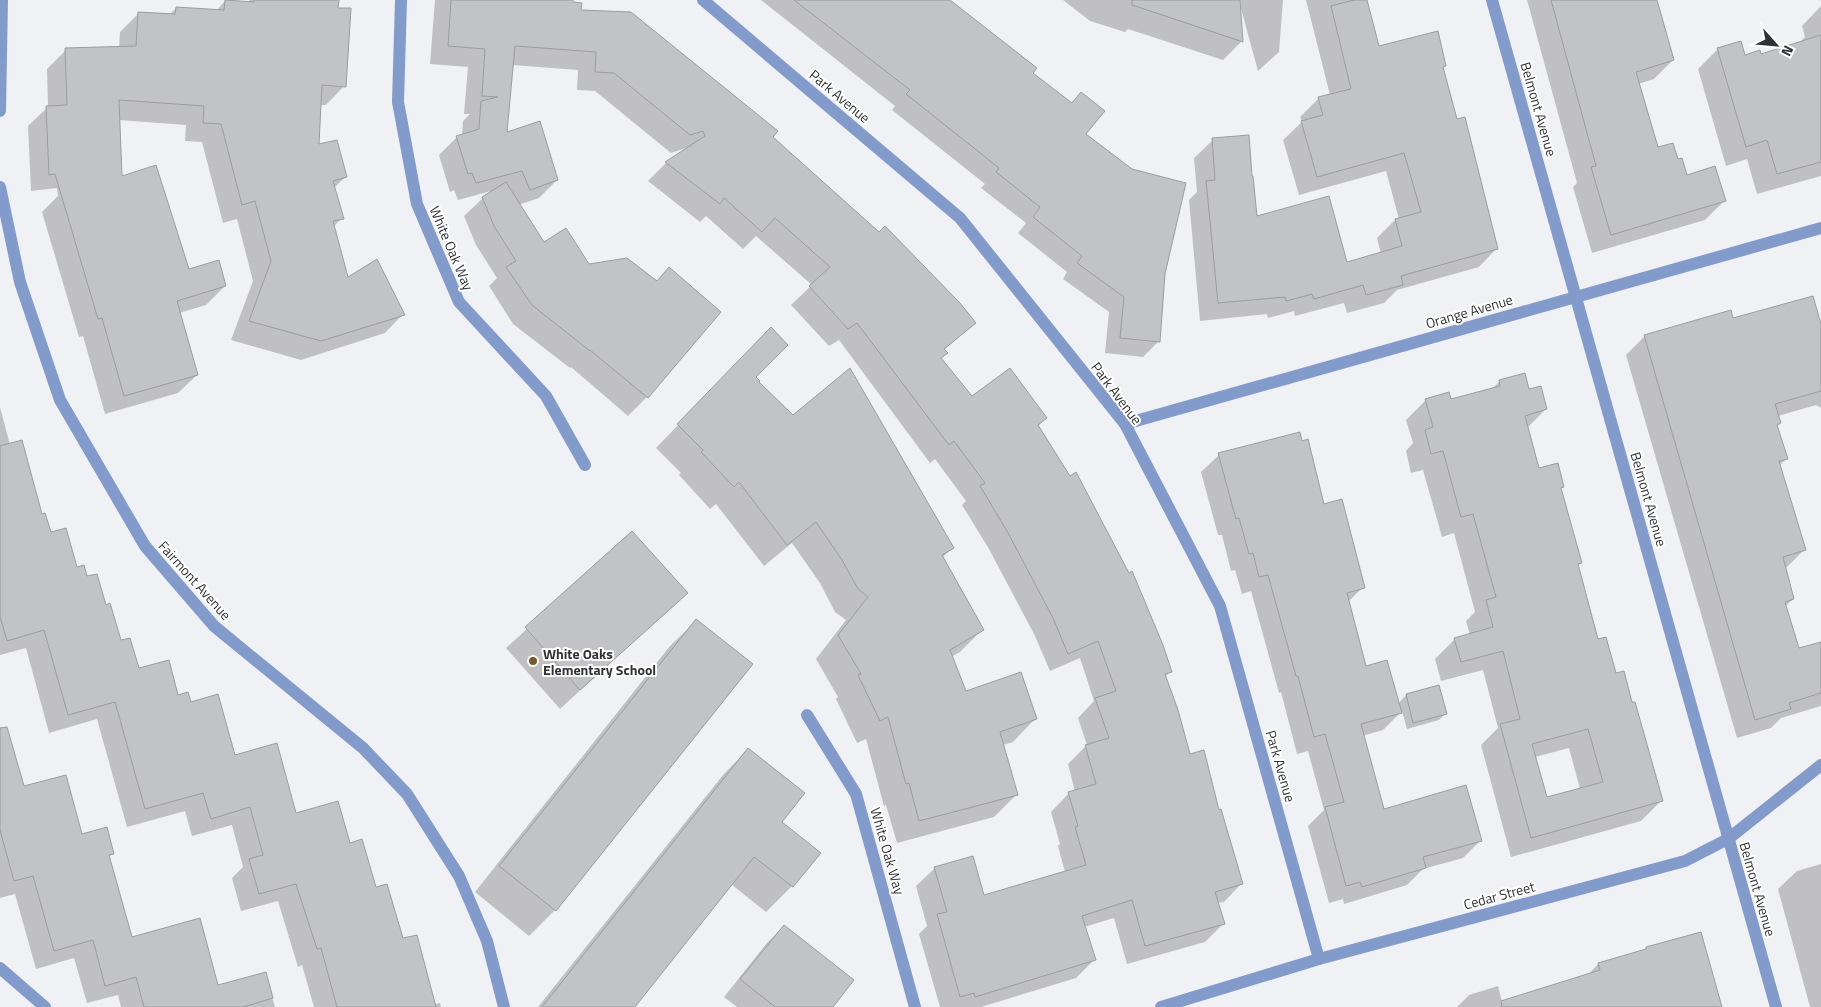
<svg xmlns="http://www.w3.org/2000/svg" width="1821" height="1007" font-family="'Titillium Web',sans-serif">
	<rect width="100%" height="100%" fill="#f0f1f4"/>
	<!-- shadow -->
	<g fill="#0003" fill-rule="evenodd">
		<polygon points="250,0 338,0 337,9 344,86 326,105 320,105 318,146 345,177 334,188 342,218 333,227 347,279 403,314 385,333 301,360 231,340 253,281 237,219 223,223 202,142 185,141 186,125 119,120 121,177 188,271 225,286 206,305 179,313 197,375 178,393 105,414 83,336 79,337 42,212 58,196 57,188 31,191 28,126 48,107 47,69 66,50 119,48 120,32 139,13 169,15 176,8 216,11 225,1 247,3"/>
		<polygon points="435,0 572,0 572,4 580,11 771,137 974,323 944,350 940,359 972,398 1045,418 1038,426 1170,672 1165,677 1189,756 1218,811 1242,883 1224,902 1217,903 1223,924 1205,942 1127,964 1114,918 1084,927 1094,960 1076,978 981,1007 940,1007 919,934 927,926 916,886 935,868 984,896 1065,872 1058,846 1060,844 1051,812 1069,793 1075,792 1068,764 1087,745 1078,718 1094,701 1080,658 1050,671 1035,636 989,549 962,505 966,501 935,459 930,463 839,340 829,346 791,305 812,285 756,236 743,249 706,216 700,222 648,181 666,163 689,147 671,153 595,91 577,90 578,70 512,65 505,133 557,180 539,198 518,205 543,244 588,265 656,282 669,269 719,312 647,397 628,416 571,367 570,368 513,324 489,286 497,278 476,245 464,216 483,198 491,191 458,200 454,190 450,192 439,155 457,137 462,135 463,121 470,114 464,114 468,67 430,64"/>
		<polygon points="761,0 950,0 1031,73 1071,103 1081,93 1085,134 1164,274 1158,342 1143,357 1105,353 1109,312 1063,279 1067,272 1018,233 1026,223 981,188 985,184 892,110 895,106"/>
		<polygon points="1063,0 1283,0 1279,52 1258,71 1240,5 1242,41 1223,60 1128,29 1125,32 1090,21"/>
		<polygon points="1306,0 1366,0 1378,48 1445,65 1442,68 1456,121 1497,248 1479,267 1397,290 1384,303 1347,313 1344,303 1295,316 1294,311 1268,318 1267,314 1200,321 1189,200 1197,192 1194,158 1213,140 1256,217 1346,263 1381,254 1377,238 1395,220 1399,219 1386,171 1299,195 1283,140 1302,122 1300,117 1319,98 1330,95"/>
		<polygon points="1527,0 1650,0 1673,60 1654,79 1638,84 1657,149 1677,160 1686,176 1724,201 1705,220 1592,253 1573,187 1577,183"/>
		<polygon points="1821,6 1821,176 1757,194 1747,159 1726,166 1698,69 1718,49 1744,56 1760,55 1798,44 1805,37 1802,26"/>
		<polygon points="1732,320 1821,321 1821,408 1816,405 1778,416 1780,423 1777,426 1786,459 1779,466 1804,550 1785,569 1793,599 1785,607 1798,650 1821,643 1821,706 1781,718 1771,728 1737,738 1626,355 1645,336"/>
		<polygon points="748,352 754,377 757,382 793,417 953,547 942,558 983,629 960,652 951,657 965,692 1035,719 1013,742 1003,745 1017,794 994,817 897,843 886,805 884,806 866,739 857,743 836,699 838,697 816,659 846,620 835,612 820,583 792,543 764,566 716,504 710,509 679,475 681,473 656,448"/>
		<path d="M 1499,382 L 1528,390 L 1546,409 L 1527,428 L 1538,470 L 1560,489 L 1581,563 L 1577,566 L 1597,640 L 1615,674 L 1661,801 L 1641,821 L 1511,857 L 1481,745 L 1498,728 L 1483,670 L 1441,681 L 1435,659 L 1455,639 L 1470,635 L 1466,621 L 1475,612 L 1454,533 L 1442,537 L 1423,470 L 1411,473 L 1406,451 L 1413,443 L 1406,420 L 1426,400 L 1450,401 L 1492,389 ZM 1569,748 L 1580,789 L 1546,798 L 1535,757 Z"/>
		<polygon points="0,407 10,445 50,534 76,568 86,578 105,606 120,642 138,670 177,697 190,703 234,757 295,815 349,844 402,940 434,1004 440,1003 441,1007 314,1007 302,965 298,967 278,901 241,911 232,878 243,867 232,825 192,836 185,811 127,827 97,719 49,733 26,648 0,655"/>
		<polygon points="1219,455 1324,505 1363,587 1348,602 1365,668 1398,704 1406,695 1446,713 1439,720 1407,729 1402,711 1383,730 1362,736 1383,810 1480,841 1463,858 1423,869 1407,885 1344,904 1343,899 1329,903 1308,826 1324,810 1308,751 1297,754 1281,692 1279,693 1251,591 1242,594 1235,570 1231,571 1222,535 1218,535 1201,472"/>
		<polygon points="632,533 686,593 560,709 506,648"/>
		<polygon points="696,621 751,665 555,910 529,936 475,892 670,646"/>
		<polygon points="0,747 23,788 82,835 113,853 108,858 131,938 218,986 265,973 275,1007 121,1007 118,995 87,1003 74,958 36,969 15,894 0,898"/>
		<polygon points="748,749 780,822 819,853 792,886 766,912 731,884 633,1007 538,1007 723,775"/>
		<polygon points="1821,864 1821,1007 1810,1007 1778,889 1797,871"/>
		<polygon points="784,926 831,1007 737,1007 724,997 767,943"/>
		<polygon points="1646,948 1720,1007 1457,1007 1469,995 1498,986 1502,1002 1587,976 1598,964 1643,952"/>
	</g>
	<!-- building -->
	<g fill="#c2c3c6" stroke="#9a9c9e" fill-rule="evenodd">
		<polygon points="225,0 254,2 254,0 339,0 338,8 351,8 346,87 322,85 319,144 337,140 347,177 333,181 344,219 333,221 348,277 377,259 405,315 321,341 249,321 271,261 255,201 242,205 221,124 203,123 204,106 119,100 122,176 156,165 189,269 219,260 226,286 177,301 198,375 124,396 102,318 98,319 55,174 49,175 46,106 67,105 65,48 136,46 138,12 175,14 176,7 224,10"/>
		<polygon points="451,0 573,0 573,2 582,3 581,10 631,12 778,131 773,137 879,232 885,226 960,303 976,323 944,349 948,353 941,358 972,396 1010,368 1047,418 1038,425 1070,476 1076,472 1129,573 1132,571 1163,645 1172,672 1165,674 1178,710 1190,754 1204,750 1219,810 1221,809 1243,884 1215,892 1225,924 1145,946 1132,900 1082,916 1096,960 975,997 974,993 960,997 937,914 947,912 934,867 973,856 984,895 1086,865 1075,827 1078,826 1068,792 1096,784 1085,745 1109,738 1095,698 1116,691 1098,641 1068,654 1053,618 1007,531 980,486 985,483 954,441 949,445 857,323 848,329 809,286 830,267 775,218 762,232 724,198 720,204 665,162 705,136 703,131 690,135 614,73 595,72 596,52 515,46 507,132 540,121 558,180 530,190 522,171 476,183 472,173 468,174 456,136 479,129 481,101 498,97 482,96 485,49 448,46"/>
		<polygon points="794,0 950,0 1037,68 1033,73 1072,103 1081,92 1105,111 1086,134 1132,169 1186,183 1165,274 1160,342 1120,338 1124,297 1077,263 1082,256 1033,217 1040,207 996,172 999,168 906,94 910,90"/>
		<polygon points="1132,0 1240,0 1243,42 1132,5"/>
		<polygon points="1354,0 1367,0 1379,46 1438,31 1446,66 1443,67 1457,119 1465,117 1498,249 1401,276 1403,285 1366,295 1363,285 1314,299 1312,294 1286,301 1285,297 1218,303 1206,181 1215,180 1212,138 1249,135 1252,176 1253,176 1257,216 1329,196 1347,262 1402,246 1395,219 1421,212 1404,153 1317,177 1301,121 1323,115 1318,97 1351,89 1331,6"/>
		<polygon points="1551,0 1657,0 1674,60 1636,72 1658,147 1673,143 1678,159 1682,158 1687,175 1715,166 1726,201 1611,235 1591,167 1596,166"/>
		<polygon points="1821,35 1821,162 1777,174 1767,140 1746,147 1717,48 1741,41 1745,55 1760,50 1761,54"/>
		<polygon points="506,182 544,242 566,228 589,264 627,258 657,281 669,267 721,312 648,398 590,350 590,351 532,305 506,267 516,261 494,226 482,197"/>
		<polygon points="1813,296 1821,324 1821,391 1775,404 1781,423 1777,425 1788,459 1779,461 1806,550 1783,557 1794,599 1785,602 1799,648 1821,642 1821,693 1789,703 1791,709 1755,720 1644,335 1731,310 1733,318"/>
		<polygon points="771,327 788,345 756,377 760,381 759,382 793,415 850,368 954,548 942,555 984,630 950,650 966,691 1021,672 1037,719 1000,732 1018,795 919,821 909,783 906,784 888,717 880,721 858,675 861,674 838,635 868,597 858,589 842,560 816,522 787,545 739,482 734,487 701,452 703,450 677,424"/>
		<path d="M 1525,373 L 1529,389 L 1541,386 L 1547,409 L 1525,416 L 1539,468 L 1558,463 L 1564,487 L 1561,488 L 1582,563 L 1578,564 L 1598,639 L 1606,637 L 1616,673 L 1624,671 L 1632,702 L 1635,702 L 1663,801 L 1531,838 L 1500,724 L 1520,719 L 1503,651 L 1461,662 L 1454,638 L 1493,627 L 1486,600 L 1496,597 L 1473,514 L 1461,517 L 1443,451 L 1431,454 L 1425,430 L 1433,427 L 1425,399 L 1449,392 L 1451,399 L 1500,386 L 1499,380 ZM 1588,729 L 1603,782 L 1547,797 L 1532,744 Z"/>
		<polygon points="1300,432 1302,441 1308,439 1324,504 1342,499 1365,588 1347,593 1366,666 1387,660 1402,713 1361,724 1384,809 1466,785 1482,841 1423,857 1426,868 1362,887 1360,882 1346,886 1325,807 1344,802 1325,734 1314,737 1298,676 1296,676 1268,575 1259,577 1253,553 1249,554 1239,518 1236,519 1218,453"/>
		<polygon points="22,440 42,514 45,513 51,532 66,528 77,567 84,565 87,576 97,574 106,605 110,603 121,640 130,638 139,668 169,660 178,695 188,692 191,702 218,694 235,755 277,743 296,813 338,801 350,843 362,839 376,887 387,884 403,938 417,935 436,1007 337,1007 321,948 317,949 296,884 259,894 249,859 263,855 250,807 211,819 203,793 145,809 115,702 68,715 44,630 7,641 0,616 0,446"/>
		<polygon points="632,531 688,593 580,690 525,627"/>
		<polygon points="696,619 753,664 556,911 499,866"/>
		<polygon points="1439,685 1447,714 1413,723 1406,694"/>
		<polygon points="7,727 24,786 66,775 82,834 107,827 114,854 109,855 132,937 200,918 218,985 266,972 273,998 243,1007 144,1007 136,977 105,986 93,940 54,951 33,876 14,881 0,830 0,728"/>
		<polygon points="748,748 805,793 782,822 821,853 793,887 754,857 635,1007 542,1007"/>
		<polygon points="784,925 854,980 833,1007 775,1007 740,979"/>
		<polygon points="1701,932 1722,1007 1502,1007 1501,1001 1600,970 1598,963 1646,949 1646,947"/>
	</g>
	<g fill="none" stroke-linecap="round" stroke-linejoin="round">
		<!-- minor -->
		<g stroke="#839bcb" stroke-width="12">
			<polyline points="401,0 398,102 417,204 459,302 546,396 585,465"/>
			<polyline points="703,0 960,218 1125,424 1220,606 1319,959"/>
			<path d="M 1492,0 C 1588,335 1680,672 1776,1007"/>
			<polyline points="0,111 2,0"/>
			<polyline points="0,187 20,282 60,400 145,546 214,626 363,748 407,794 459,876 487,941 504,1007"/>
			<polyline points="1125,424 1821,228"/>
			<polyline points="807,715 856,794 915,1007"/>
			<polyline points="0,968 45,1007"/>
			<polyline points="1161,1007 1319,959 1685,861 1728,839 1821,765"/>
		</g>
	</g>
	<!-- markers -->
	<circle fill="#725c2c" stroke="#fff" stroke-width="2" cx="533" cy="661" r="5"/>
	<g text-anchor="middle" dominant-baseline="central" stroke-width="4" stroke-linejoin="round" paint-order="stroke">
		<!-- street labels -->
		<g font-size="14" fill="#303132" stroke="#fff">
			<text transform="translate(840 96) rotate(40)">Park Avenue</text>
			<text transform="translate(1539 109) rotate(74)">Belmont Avenue</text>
			<text transform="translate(452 248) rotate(67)">White Oak Way</text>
			<text transform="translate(1469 311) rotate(-16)">Orange Avenue</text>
			<text transform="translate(1117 393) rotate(53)">Park Avenue</text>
			<text transform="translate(1649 499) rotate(74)">Belmont Avenue</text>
			<text transform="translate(195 580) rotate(48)">Fairmont Avenue</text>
			<text transform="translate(1281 766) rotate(74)">Park Avenue</text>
			<text transform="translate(888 851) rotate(74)">White Oak Way</text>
			<text transform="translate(1758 889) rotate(74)">Belmont Avenue</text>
			<text transform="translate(1499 895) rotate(-15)">Cedar Street</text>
		</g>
		<!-- poi labels -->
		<g font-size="14" font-weight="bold" fill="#303132" stroke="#fff" text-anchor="start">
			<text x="543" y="653">White Oaks<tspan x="543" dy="16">Elementary School</tspan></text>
		</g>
	</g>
	<!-- north arrow -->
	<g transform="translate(1776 45) rotate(117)" stroke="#ffffff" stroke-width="4" paint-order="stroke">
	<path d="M0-4L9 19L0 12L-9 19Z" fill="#303132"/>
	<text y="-8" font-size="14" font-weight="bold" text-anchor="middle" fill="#303132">N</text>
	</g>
</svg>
